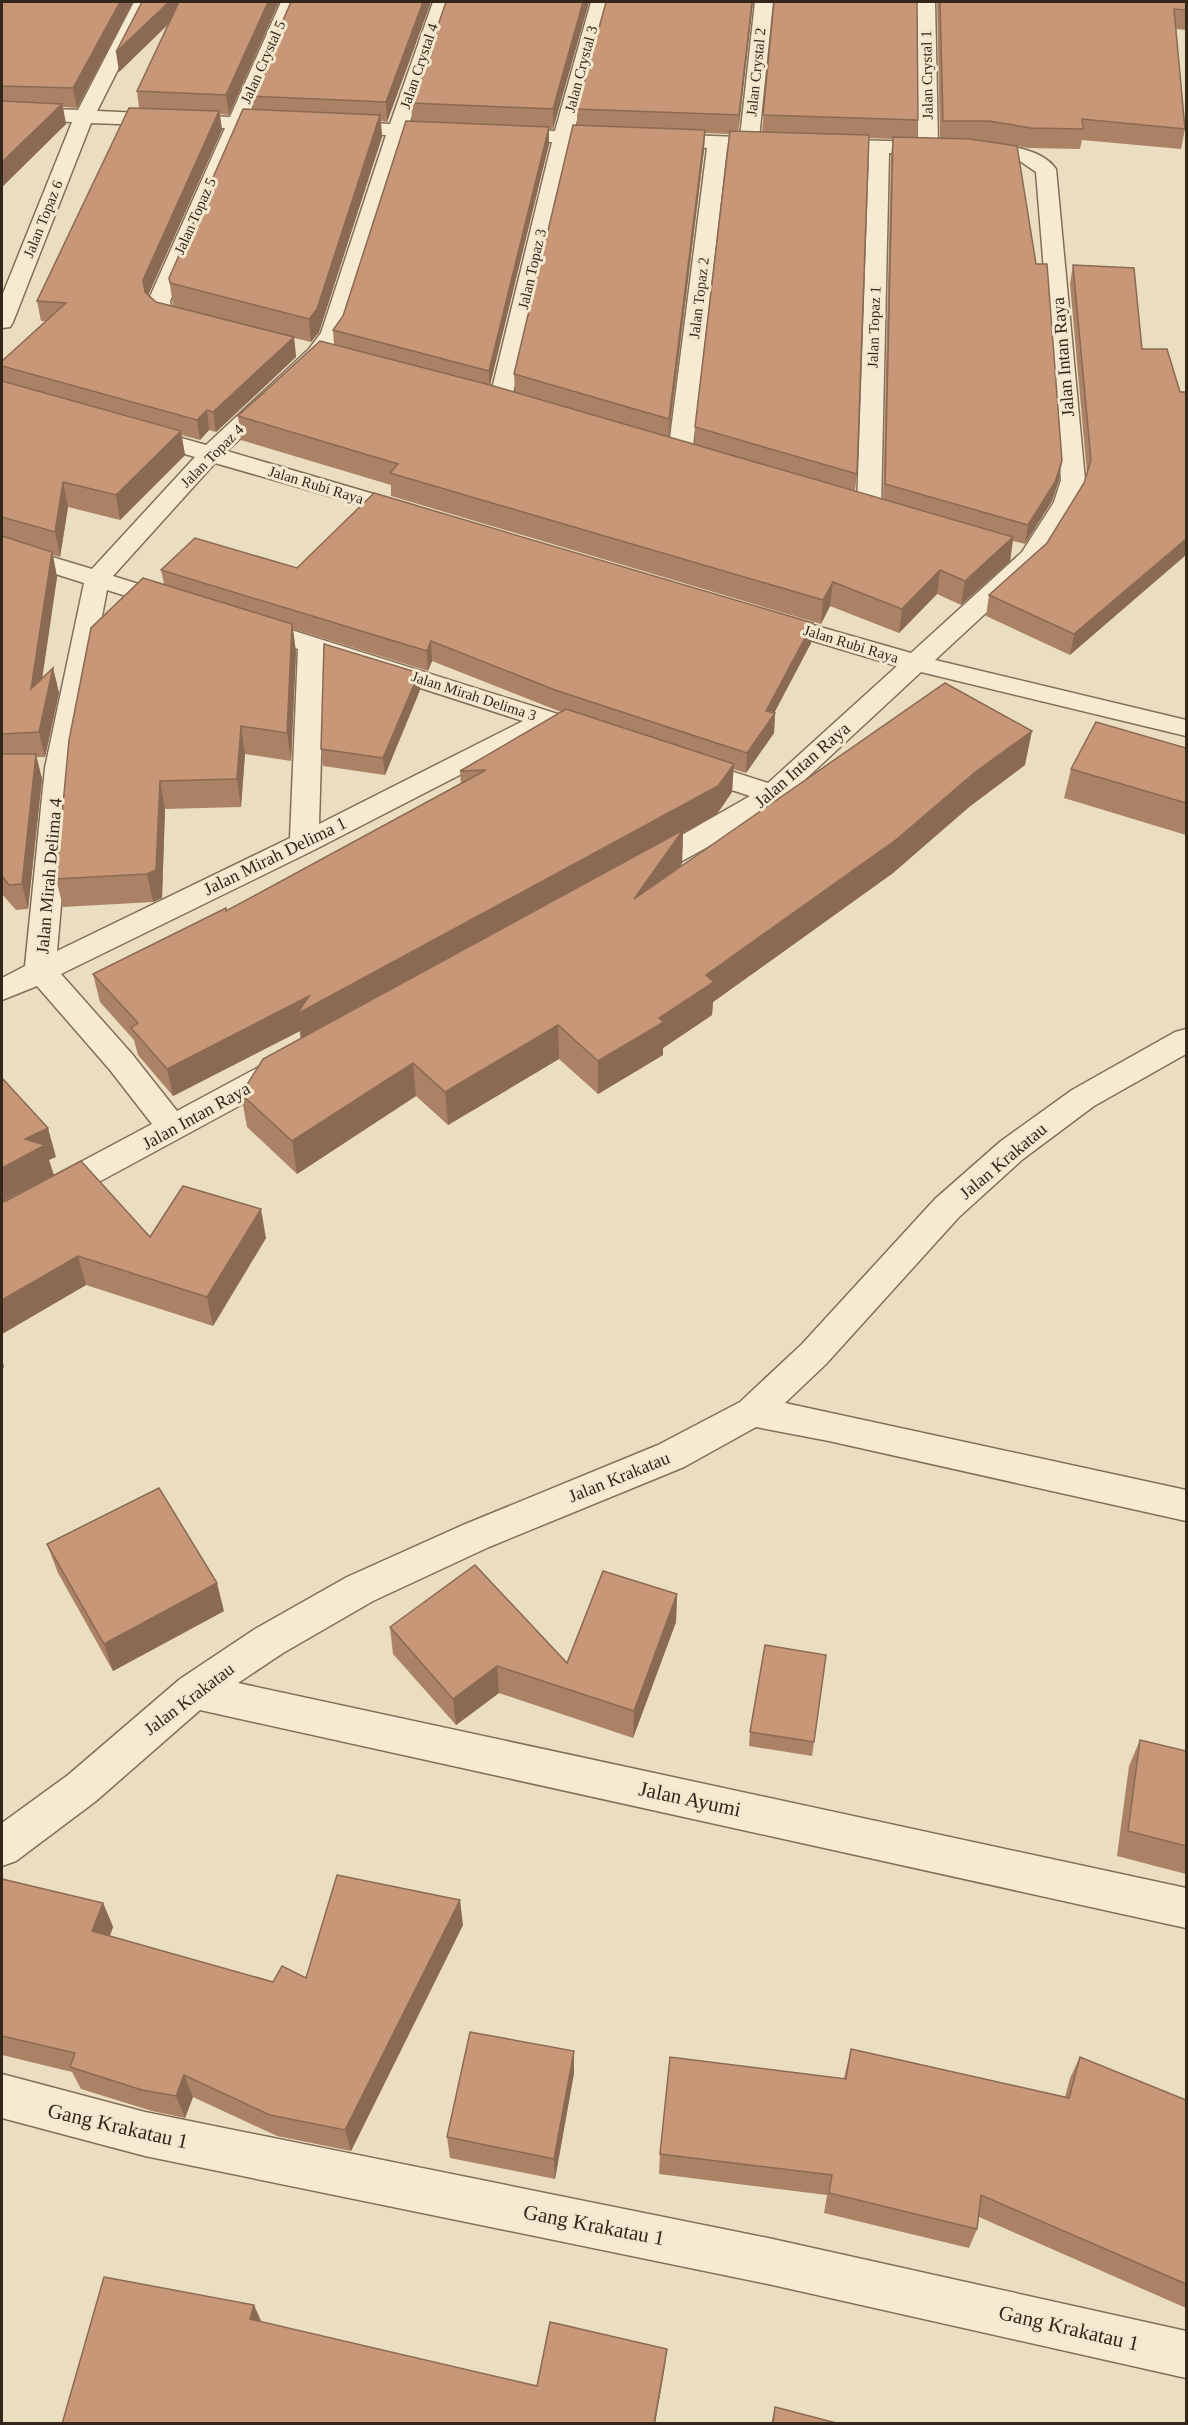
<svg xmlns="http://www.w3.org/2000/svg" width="1188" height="2425" font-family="Georgia,serif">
	<rect width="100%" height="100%" fill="#ebddbf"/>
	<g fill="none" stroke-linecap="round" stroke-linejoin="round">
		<defs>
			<g id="minor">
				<polygon points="134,2 152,2 97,111 230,117 281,2 299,2 249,118 282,119 292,125 282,131 244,129 170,301 171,307 203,317 206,322 203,327 195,329 153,316 148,301 225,128 91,123 13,322 10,327 2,328 2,296 72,122 2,119 2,107 78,110"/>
				<path d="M 433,2 L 451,2 L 409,124 L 446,126 L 456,132 L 446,138 L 405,136 L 343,333 L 325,359 L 227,451 L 418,507 L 421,512 L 418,517 L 409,519 L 215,463 L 113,576 L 183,598 L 187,603 L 183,608 L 174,611 L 107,590 L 73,768 L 57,951 L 290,838 L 298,649 L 244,631 L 240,626 L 244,621 L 253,618 L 602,728 L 606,734 L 602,740 L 592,743 L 549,729 L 314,850 L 61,974 L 132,1054 L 177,1111 L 272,1060 L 283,1057 L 294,1060 L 299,1068 L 294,1076 L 14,1228 L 2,1232 L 2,1204 L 152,1124 L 110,1070 L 37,986 L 2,1000 L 2,978 L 25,966 L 45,768 L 84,583 L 2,557 L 2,542 L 92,569 L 195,457 L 131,438 L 127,433 L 131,428 L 139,426 L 206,445 L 309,349 L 321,333 L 386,135 L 336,133 L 326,127 L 336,121 L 390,124 ZM 324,657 L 523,721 L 319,824 Z"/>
				<polygon points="591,2 609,2 574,131 740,137 755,2 773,2 759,138 780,140 783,144 780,148 773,150 727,148 692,454 688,459 672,459 668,454 707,148 571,143 511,401 508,406 492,406 489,401 552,142 504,141 494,135 504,129 555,131"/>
				<path d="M 917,2 L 935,2 L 938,143 C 971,144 1035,139 1056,169 L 1085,480 L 1078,502 L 1041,562 L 935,660 L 1186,720 L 1186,736 L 921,672 L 783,800 L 742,828 L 653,877 L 643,880 L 633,877 L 629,870 L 633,863 L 750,796 L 680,773 L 676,767 L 680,761 L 690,758 L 768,783 L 897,666 L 760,625 L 756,620 L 760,615 L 769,612 L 778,615 L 911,653 L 1022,552 L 1054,502 L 1061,480 L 1036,172 L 1020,161 L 1005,157 L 889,153 L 881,507 L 878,512 L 869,514 L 860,512 L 857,507 L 869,152 L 825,151 L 818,149 L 815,145 L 818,141 L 825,139 L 918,142 Z"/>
				<polygon points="1186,1029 1186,1054 1094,1106 1023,1159 959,1217 826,1364 785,1403 1186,1490 1186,1521 829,1441 756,1427 684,1467 489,1547 373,1601 283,1653 238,1683 1186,1888 1186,1928 200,1710 96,1801 16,1861 2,1866 2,1823 68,1775 180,1679 255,1629 347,1577 463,1525 658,1445 740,1402 802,1344 935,1199 1001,1141 1072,1090 1175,1032"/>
				<polygon points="2,2074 145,2112 768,2238 1186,2331 1186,2378 768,2284 145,2156 2,2118"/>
			</g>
		</defs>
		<!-- minor casing -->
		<use href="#minor" stroke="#826e59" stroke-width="3"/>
		<!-- minor -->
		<use href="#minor" fill="#f6ebd2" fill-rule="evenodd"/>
	</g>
	<!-- wall -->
	<g fill="#ab8266" fill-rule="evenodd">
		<polygon points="2,2 133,2 77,108 63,107 66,124 2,187"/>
		<polygon points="142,2 279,2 229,115 220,114 222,130 148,295 156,302 173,306 169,278 252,110 250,96 291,2 431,2 387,122 381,121 382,137 319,332 311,342 294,338 296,357 216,432 209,430 200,440 181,435 185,455 120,520 68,507 60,557 53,555 57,577 42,678 53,668 59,693 45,757 36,757 42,779 28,909 16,910 2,894 2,361 45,321 41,321 37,301 139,108 137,91 169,24 119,72"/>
		<path d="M 589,2 L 553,129 L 549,129 L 549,144 L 490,385 L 515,392 L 514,374 L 577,125 L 577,109 L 753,2 L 738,131 L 762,132 L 774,2 L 919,2 L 917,2 L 918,120 L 916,138 L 940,138 L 937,2 L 1186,2 L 1186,30 L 1176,29 L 1185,129 L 1181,149 L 1082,140 L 1080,149 L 1028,148 L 1017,146 L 1059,480 L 1052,501 L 1025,544 L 1013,541 L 1010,561 L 961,605 L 937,594 L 899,633 L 830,606 L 821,624 L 391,496 L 391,485 L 241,440 L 238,416 L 334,345 L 333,330 L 343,316 L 412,121 L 411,103 ZM 705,133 L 729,134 L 695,427 L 695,444 L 669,437 L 704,150 ZM 868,138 L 893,139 L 891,155 L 883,499 L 855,491 L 857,474 Z"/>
		<polygon points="1073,265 1142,349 1180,392 1070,655 986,616 989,595 1047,543 1084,483 1087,474 1070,284"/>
		<polygon points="297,568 813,623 811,643 774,713 775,713 774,733 746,773 733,769 732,792 717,814 683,833 682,864 679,867 1025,765 969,807 893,873 713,1002 712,1015 663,1048 663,1055 598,1094 559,1059 448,1125 416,1096 297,1174 247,1127 241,1094 301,1039 300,1031 173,1096 138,1055 134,1040 100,1002 93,974 227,911 461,784 460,771 561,712 432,661 428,671 293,629 296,652 291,761 245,754 241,807 165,809 162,898 153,902 63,907 56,879 164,584 161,570"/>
		<polygon points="420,690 385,775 323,766 321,749"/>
		<polygon points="1186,748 1186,835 1064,798 1071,769"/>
		<polygon points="2,1202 150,1237 266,1238 213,1326 86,1285 2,1334"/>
		<polygon points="47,1544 224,1611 113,1671 58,1573"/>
		<polygon points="677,1594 676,1622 633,1738 499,1693 456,1725 393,1654 390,1627 567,1663"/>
		<polygon points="750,1732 814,1742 812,1756 749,1746"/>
		<polygon points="1140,1740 1186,1751 1186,1874 1117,1856 1129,1766"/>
		<polygon points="2,1879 103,1903 113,1927 110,1936 273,1982 306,1978 463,1925 351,2151 277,2136 193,2097 185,2118 152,2111 81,2089 72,2072 2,2055"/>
		<polygon points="851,2049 1065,2097 1070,2078 1080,2057 1186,2100 1186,2308 979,2217 977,2229 969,2248 824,2213 827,2195 659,2174 660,2154 844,2078"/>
		<polygon points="574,2073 555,2179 450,2158 447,2137"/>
		<polygon points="775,2407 840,2424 771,2424"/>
	</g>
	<!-- shaded-wall -->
	<g fill="#8b6a53">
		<polygon points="120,2 133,2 77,108 73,88"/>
		<polygon points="169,2 190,2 119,72 116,52"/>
		<polygon points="268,2 279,2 229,115 226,95"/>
		<polygon points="423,2 431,2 387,122 386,102"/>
		<polygon points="583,2 589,2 553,129 553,109"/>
		<polygon points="752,2 755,2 753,2 738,135 739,115"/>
		<polygon points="62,104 66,124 2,187 2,162"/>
		<polygon points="219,111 222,130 146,300 143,280"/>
		<polygon points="380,115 382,137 319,332 311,342 309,319"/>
		<polygon points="549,127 549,144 489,389 489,371"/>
		<polygon points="705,130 704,150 668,440 669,419"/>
		<polygon points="294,337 296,357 216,432 213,412"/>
		<polygon points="207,410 209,430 200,440 197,420"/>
		<polygon points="181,431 185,455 120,520 116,495"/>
		<polygon points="1062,461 1059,480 1052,501 1025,544 1028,525"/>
		<polygon points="63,482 68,507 60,557 55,532"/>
		<polygon points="1013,537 1010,561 961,605 965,581"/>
		<polygon points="1186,539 1186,555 1070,655 1074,634"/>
		<polygon points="52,552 57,577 37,714 31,689"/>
		<polygon points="940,570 937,594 899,633 902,609"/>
		<polygon points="833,582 830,606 821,624 823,600"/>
		<polygon points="813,623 811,643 770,721 775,713 774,733 746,773 747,753 766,711"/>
		<polygon points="292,624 296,652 291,761 287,733"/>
		<polygon points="431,641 432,661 428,671 427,651"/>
		<polygon points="53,668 59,693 45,757 39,732"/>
		<polygon points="419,673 420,690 385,775 383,758"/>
		<polygon points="241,726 245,754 241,807 237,779"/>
		<polygon points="1032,731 1025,765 969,807 893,873 713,1002 712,1015 663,1048 663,1055 598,1094 598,1061 659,1018 706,975 974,773"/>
		<polygon points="36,754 42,779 28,909 22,884"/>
		<polygon points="734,764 732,792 717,814 683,833 682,864 633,933 634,899 301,1042 300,1031 173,1096 167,1069"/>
		<polygon points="160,781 165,809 162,898 153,902 147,874"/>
		<polygon points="558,1025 559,1059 448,1125 445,1092"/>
		<polygon points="413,1063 416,1096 297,1174 292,1141"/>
		<polygon points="48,1128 56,1157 49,1160 54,1175 2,1202 2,1168 25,1139"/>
		<polygon points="261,1209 266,1238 213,1326 207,1297"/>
		<polygon points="78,1256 86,1285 2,1334 2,1300"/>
		<polygon points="2,1359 4,1367 2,1369"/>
		<polygon points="217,1583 224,1611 113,1671 104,1644"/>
		<polygon points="677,1594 676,1622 633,1738 634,1711"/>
		<polygon points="497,1666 499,1693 456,1725 453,1699"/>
		<polygon points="460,1900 463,1925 351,2151 345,2130"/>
		<polygon points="103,1903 113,1927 102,1955 92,1931"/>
		<polygon points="574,2051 574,2073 555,2179 554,2159"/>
		<polygon points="184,2075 193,2097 185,2118 176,2096"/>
		<polygon points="254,2305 262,2323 250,2319"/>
		<polygon points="667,2349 665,2366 655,2424 654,2424"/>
	</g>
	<!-- building -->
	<g fill="#c79777" stroke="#8b6a53" stroke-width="1.5">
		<polygon points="2,2 120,2 73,88 2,86"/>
		<polygon points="142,2 169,2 116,52"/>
		<polygon points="179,2 268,2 226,95 137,91"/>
		<polygon points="291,2 423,2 386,102 250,96"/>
		<polygon points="446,2 583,2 553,109 411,103"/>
		<polygon points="606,2 752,2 739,115 577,109"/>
		<polygon points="774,2 917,2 918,120 763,115"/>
		<polygon points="940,2 1186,2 1186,10 1174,9 1185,129 1082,119 1083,129 1031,128 989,121 943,121"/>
		<polygon points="2,101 62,104 2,162"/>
		<polygon points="129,108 219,111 143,280 145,292 156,302 294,337 213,412 207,410 197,420 2,366 2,361 66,303 37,301"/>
		<polygon points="243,109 380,115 317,309 309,319 170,283 169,278"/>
		<polygon points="406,121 549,127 489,371 333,330 343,316"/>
		<polygon points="573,125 705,130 669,419 514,374"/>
		<polygon points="730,131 869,135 857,474 695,427"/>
		<polygon points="893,137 970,139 1017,146 1036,264 1047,264 1062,461 1055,482 1028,525 885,484"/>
		<polygon points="1073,265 1134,268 1142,349 1167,349 1180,392 1186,392 1186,539 1074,634 989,595 1047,543 1084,483 1091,460"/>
		<polygon points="320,341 490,385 1013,537 965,581 940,570 902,609 833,582 823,600 390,473 398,464 238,416"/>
		<polygon points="2,381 181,431 116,495 63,482 55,532 2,517"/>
		<polygon points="374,493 813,623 766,711 775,713 747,753 555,690 431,641 427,651 161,570 195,538 297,568"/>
		<polygon points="2,536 52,552 31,689 53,668 39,732 2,734"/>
		<polygon points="143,578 292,624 287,733 241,726 237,779 160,781 156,870 147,874 56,879 69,740 91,628"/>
		<polygon points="324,644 419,673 383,758 321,749"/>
		<polygon points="945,683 1032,731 974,773 897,839 706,975 714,982 659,1018 664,1022 598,1061 558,1025 445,1092 413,1063 292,1141 241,1094 263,1059 683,830 634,899"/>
		<polygon points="566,709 734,764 718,786 297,1014 309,996 167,1069 131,1028 138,1023 93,974 226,908 226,911 486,770 460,771"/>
		<polygon points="1096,722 1186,748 1186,803 1071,769"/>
		<polygon points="2,754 36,754 22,884 9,885 2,876"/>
		<polygon points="2,1078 48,1128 25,1139 45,1145 2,1168"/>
		<polygon points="81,1161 150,1237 183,1186 261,1209 207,1297 78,1256 2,1300 2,1202 6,1201"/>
		<polygon points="159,1488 217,1583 104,1644 47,1544"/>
		<polygon points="475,1565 567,1663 603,1571 677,1594 634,1711 497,1666 453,1699 390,1627"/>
		<polygon points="765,1645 826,1655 814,1742 750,1732"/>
		<polygon points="1140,1740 1186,1751 1186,1846 1128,1831"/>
		<polygon points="337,1875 460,1900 345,2130 270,2115 184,2075 176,2096 142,2090 70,2067 75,2053 2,2036 2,1879 103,1903 92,1931 273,1982 282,1966 306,1978"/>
		<polygon points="470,2032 574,2051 554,2159 447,2137"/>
		<polygon points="851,2049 1069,2098 1080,2057 1186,2100 1186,2284 981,2195 977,2229 829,2193 832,2175 660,2154 670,2057 846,2079"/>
		<polygon points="104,2277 254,2305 250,2319 537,2386 550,2322 667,2349 654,2424 62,2424"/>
		<polygon points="775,2407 840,2424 773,2424"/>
	</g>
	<g text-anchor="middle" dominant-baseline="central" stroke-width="6" stroke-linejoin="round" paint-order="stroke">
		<!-- far-street labels -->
		<g font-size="15" fill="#33271c" stroke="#f3e7ce">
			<text transform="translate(263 62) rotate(-66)">Jalan Crystal 5</text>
			<text transform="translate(419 66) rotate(-71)">Jalan Crystal 4</text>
			<text transform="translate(581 69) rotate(-75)">Jalan Crystal 3</text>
			<text transform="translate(756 72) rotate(-84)">Jalan Crystal 2</text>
			<text transform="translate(927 75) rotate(-91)">Jalan Crystal 1</text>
			<text transform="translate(195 216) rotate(-66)">Jalan Topaz 5</text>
			<text transform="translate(43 219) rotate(-68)">Jalan Topaz 6</text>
			<text transform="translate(532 269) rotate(-77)">Jalan Topaz 3</text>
			<text transform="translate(699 298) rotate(-83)">Jalan Topaz 2</text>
			<text transform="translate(874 327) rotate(-88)">Jalan Topaz 1</text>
			<text transform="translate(212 456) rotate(-45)">Jalan Topaz 4</text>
			<text transform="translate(316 485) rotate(17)">Jalan Rubi Raya</text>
			<text transform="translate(851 644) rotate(17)">Jalan Rubi Raya</text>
			<text transform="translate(474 696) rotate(18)">Jalan Mirah Delima 3</text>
		</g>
		<!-- street labels -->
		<g font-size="18" fill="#33271c" stroke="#f3e7ce">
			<text transform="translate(1063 357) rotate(-95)">Jalan Intan Raya</text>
			<text transform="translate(802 765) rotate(-41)">Jalan Intan Raya</text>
			<text transform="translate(275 856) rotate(-26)">Jalan Mirah Delima 1</text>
			<text transform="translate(49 876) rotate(-85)">Jalan Mirah Delima 4</text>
			<text transform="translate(196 1116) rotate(-29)">Jalan Intan Raya</text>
			<text transform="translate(1003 1161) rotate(-40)">Jalan Krakatau</text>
			<text transform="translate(619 1477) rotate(-22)">Jalan Krakatau</text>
			<text transform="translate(189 1699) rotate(-37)">Jalan Krakatau</text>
		</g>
		<!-- near-street labels -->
		<g font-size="21" fill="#33271c" stroke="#f3e7ce">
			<text transform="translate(690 1799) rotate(12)">Jalan Ayumi</text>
			<text transform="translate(118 2126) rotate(13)">Gang Krakatau 1</text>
			<text transform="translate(594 2225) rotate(11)">Gang Krakatau 1</text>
			<text transform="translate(1069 2328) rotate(13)">Gang Krakatau 1</text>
		</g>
	</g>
	<!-- border -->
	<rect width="1188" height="2425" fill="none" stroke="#33271c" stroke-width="6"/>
</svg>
